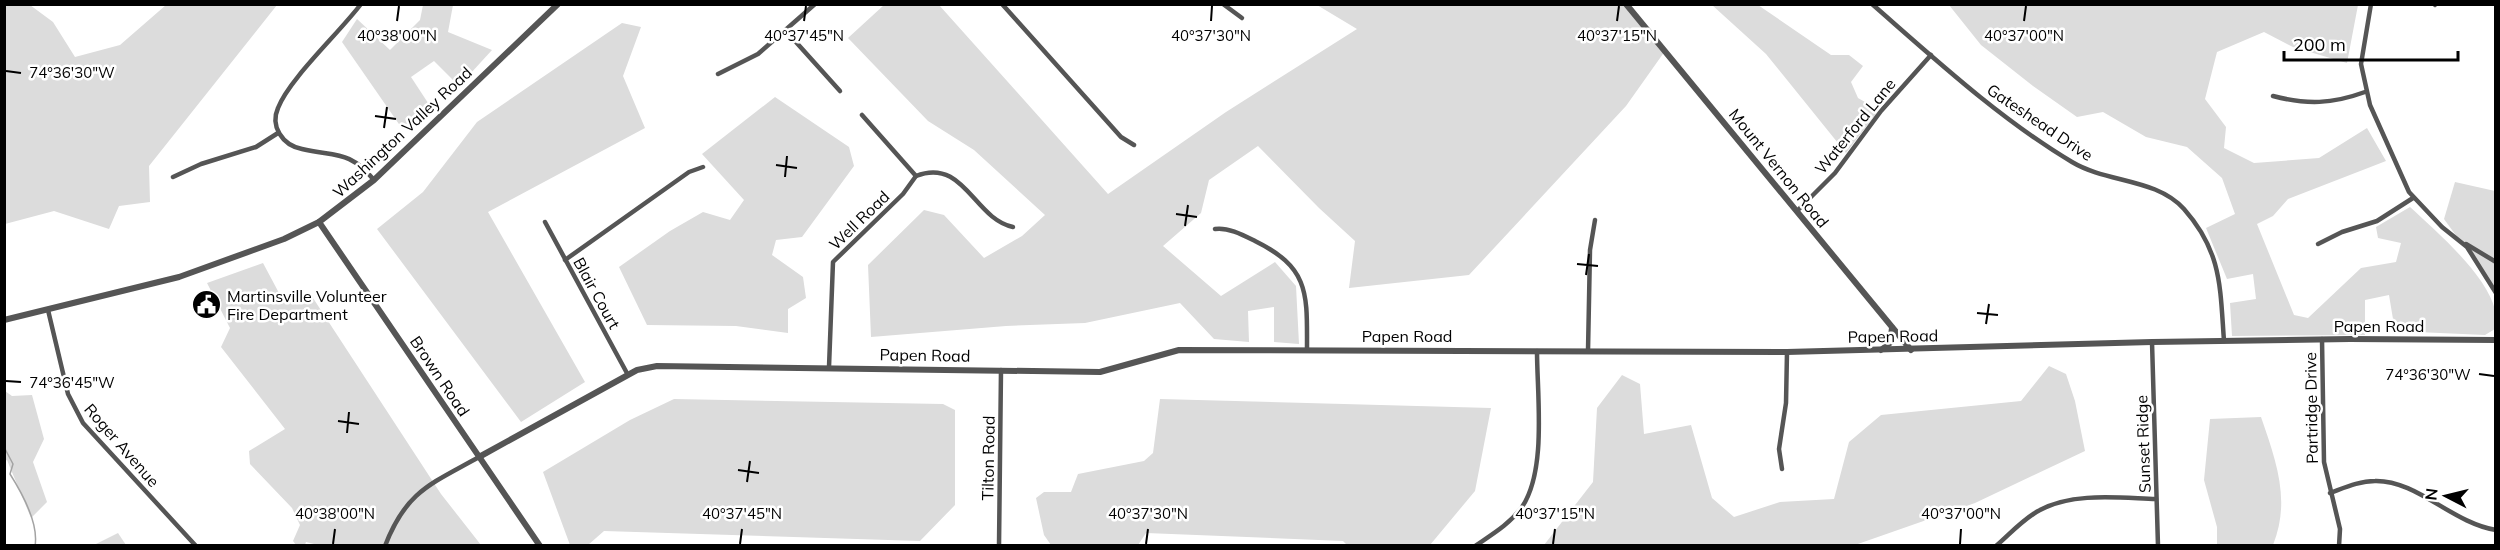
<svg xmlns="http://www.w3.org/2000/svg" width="2500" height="550" font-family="Mulish,sans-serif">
	<rect width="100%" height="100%" fill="#fff"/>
	<!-- green -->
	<g fill="#dcdcdc">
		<polygon points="5,4 30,5 53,22 75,57 120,45 166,5 277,5 149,166 150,202 119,206 109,229 54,211 5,224"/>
		<polygon points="423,5 453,5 448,32 492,50 459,86 434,61 411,77 432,109 401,127 342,42 357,19 390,50 420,20"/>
		<polygon points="884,5 939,5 1108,194 1226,112 1357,29 1317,5 1626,5 1665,51 1626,106 1469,275 1349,288 1355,241 1319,208 1258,146 1209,180 1201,213 1163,246 1221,296 1275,262 1296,286 1299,344 1274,342 1274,307 1248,311 1249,342 1214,339 1180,303 1085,323 1006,326 871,337 868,265 924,210 944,215 984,258 1022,236 1045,215 974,150 928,121 848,38"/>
		<polygon points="1712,5 1758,5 1831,55 1849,55 1863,66 1851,82 1858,98 1879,110 1846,153 1766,54"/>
		<path d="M 1949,5 L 2358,5 L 2347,63 L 2293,47 L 2264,32 L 2217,52 L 2205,99 L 2226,127 L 2224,148 L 2254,163 L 2319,158 L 2367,128 L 2386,161 L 2288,199 L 2273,216 L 2257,224 L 2294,315 L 2308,318 L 2361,268 L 2396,262 L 2401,243 L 2378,238 L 2376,227 L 2410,207 C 2436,231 2487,275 2495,310 C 2497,315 2496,323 2495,329 L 2485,335 L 2395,331 L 2389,295 L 2365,300 L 2365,335 L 2232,336 L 2230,303 L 2256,299 L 2253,274 L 2227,279 L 2206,228 L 2235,214 L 2222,178 L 2187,147 L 2146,137 L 2103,112 L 2077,117 L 2033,86 L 1981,45 Z"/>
		<polygon points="622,23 641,27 623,76 645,128 488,212 585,382 521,422 377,229 423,192 477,122"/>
		<polygon points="775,97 849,147 854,166 802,237 776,240 772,255 803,277 806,298 788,309 788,333 736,326 647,325 619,267 670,231 703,212 730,220 744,200 702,154"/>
		<polygon points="2455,182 2495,191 2495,289 2444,219"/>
		<polygon points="263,263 279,293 313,298 441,494 481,545 322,546 306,542 305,545 296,545 293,541 300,525 292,508 250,464 249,451 285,429 221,347 230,328 207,283"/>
		<polygon points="2049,366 2066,374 2075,401 2085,451 1975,503 1855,545 1544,545 1593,482 1597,408 1622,375 1640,384 1644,434 1691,425 1712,498 1734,517 1780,502 1834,499 1849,442 1881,415 2021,401"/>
		<polygon points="5,391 12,396 32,395 44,439 33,462 47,502 31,518 7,460 5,461"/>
		<polygon points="674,399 943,404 955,410 955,505 920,541 604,531 588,545 570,545 543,472 630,420"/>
		<polygon points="1160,399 1491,408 1475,491 1430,545 1348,546 1343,541 1146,533 1138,545 1051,545 1044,535 1036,498 1044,492 1071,492 1078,474 1144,461 1153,453"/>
		<path d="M 2261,417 C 2276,461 2291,500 2273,545 L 2217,545 L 2217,527 L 2204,480 L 2210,419 Z"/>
		<polygon points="118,533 126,545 94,545"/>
	</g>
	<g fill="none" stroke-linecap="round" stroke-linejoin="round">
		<!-- stream -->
		<path stroke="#a3a3a3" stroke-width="1.5" d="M 4,447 L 13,464 L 10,474 C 22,493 39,523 35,546"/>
		<!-- minor -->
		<g stroke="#555" stroke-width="4.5">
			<path d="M 361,4 C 340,32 289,79 278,108 C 270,126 282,145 302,149 C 336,157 349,150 374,180"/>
			<polyline points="1002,4 1121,137 1134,145"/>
			<polyline points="1223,4 1242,18"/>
			<path d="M 1872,4 C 1936,60 2000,119 2072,162 C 2107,183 2156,178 2184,209 C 2222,252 2220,287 2224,341"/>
			<polyline points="2371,4 2361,64 2370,105 2409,192 2442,227 2467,247 2496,293"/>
			<polyline points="2434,4 2435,5"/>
			<polyline points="786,31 840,91"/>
			<polyline points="718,74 758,54 815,4"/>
			<path d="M 2273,96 C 2307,105 2332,104 2365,92"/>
			<path d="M 916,176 C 964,157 974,219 1013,227"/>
			<polyline points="173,177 201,164 256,147 278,133"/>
			<polyline points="1797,211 1835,173 1881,111 1931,55"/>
			<polyline points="545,222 628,375"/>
			<path d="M 1215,229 C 1228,227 1243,235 1255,241 C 1310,268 1307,294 1307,349"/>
			<polyline points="2318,244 2342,232 2377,221 2413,198"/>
			<polyline points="2466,244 2496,262"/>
			<polyline points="565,260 689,172 703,167"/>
			<polyline points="48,310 68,394 83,423 196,546"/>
			<polyline points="2322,339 2324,462 2340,529 2339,546"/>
			<polyline points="2152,342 2158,546"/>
			<polyline points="1588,351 1590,250 1595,220"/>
			<polyline points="829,367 833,262 903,194 916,176 862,115"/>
			<polyline points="1782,469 1779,449 1786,403 1787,352"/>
			<path d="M 2330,493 C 2344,488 2359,481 2375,481 C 2417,480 2452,523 2496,530"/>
			<path d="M 385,546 C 406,491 431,484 479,457"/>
			<polyline points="999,546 1001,370"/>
			<path d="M 1475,546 C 1491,535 1510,524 1522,507 C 1547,470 1537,395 1537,351"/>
			<path d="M 1996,546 C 2010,534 2024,518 2040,510 C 2073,492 2120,498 2156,499"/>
		</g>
		<!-- tertiary -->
		<g stroke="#555" stroke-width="6">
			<polyline points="1626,4 1911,350"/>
			<polyline points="319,222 540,546"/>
			<polyline points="4,320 179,277 284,239 319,222 374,180 558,4"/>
			<polyline points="1881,350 1890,343 1892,328"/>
			<polyline points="479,457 637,370 657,366 1100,372 1179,350 1787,352 2152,342 2350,339 2496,340"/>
		</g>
	</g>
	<!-- ticks -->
	<path fill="none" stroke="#000" stroke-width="2" d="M 397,21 L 399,6M 804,21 L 806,6M 1211,21 L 1212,6M 1617,21 L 1619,6M 2024,21 L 2026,6M 6,71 L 21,73M 375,116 L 396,119M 384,128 L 387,107M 776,165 L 797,168M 785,177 L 787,156M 1176,214 L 1197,217M 1185,226 L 1188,205M 1577,264 L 1598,266M 1586,275 L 1589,254M 1977,313 L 1998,315M 1986,324 L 1989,304M 2479,374 L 2494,376M 6,381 L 21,382M 338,421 L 359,424M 347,433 L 349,412M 738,470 L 759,473M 747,482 L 750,461M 333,544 L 335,529M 740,544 L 742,529M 1146,544 L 1148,529M 1553,544 L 1555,529M 1960,544 L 1961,529"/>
	<!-- icons -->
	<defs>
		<symbol id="civic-disc" viewBox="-11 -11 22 22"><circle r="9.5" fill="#000" stroke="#fff"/><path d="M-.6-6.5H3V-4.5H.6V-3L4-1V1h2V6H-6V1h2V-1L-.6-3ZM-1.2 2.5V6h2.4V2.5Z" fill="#fff"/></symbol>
	</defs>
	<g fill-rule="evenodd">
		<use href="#civic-disc" x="190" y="288" width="33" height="33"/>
	</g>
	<g text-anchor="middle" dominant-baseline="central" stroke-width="5" stroke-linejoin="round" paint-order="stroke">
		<!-- street labels -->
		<g font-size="16" fill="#000" stroke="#fff">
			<text transform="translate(2040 122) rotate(34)">Gateshead Drive</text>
			<text transform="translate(1855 126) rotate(-51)">Waterford Lane</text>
			<text transform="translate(402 132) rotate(-43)">Washington Valley Road</text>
			<text transform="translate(1779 168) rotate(51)">Mount Vernon Road</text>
			<text transform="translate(859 220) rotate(-44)">Well Road</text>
			<text transform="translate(597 293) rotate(61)">Blair Court</text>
			<text x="2379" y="326">Papen Road</text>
			<text x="1407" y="336">Papen Road</text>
			<text transform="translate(1893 336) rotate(-1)">Papen Road</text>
			<text transform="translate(925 355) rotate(1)">Papen Road</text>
			<text transform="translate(440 376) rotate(56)">Brown Road</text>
			<text transform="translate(2311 408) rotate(-91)">Partridge Drive</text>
			<text transform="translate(2143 444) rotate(-92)">Sunset Ridge</text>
			<text transform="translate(122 445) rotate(49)">Roger Avenue</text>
			<text transform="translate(988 458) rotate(-89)">Tilton Road</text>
		</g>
		<!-- poi labels -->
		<g font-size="16" fill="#000" stroke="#fff" text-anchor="start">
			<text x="227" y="296">Martinsville Volunteer<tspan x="227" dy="18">Fire Department</tspan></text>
		</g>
	</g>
	<g font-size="15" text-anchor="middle" fill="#000" stroke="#fff" stroke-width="5" stroke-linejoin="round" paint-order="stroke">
		<text x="397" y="41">40°38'00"N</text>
		<text x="804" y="41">40°37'45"N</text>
		<text x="1211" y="41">40°37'30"N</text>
		<text x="1617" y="41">40°37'15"N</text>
		<text x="2024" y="41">40°37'00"N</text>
		<text x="72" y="78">74°36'30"W</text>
		<text x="2428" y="380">74°36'30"W</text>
		<text x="72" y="388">74°36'45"W</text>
		<text x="335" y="519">40°38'00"N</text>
		<text x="742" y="519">40°37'45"N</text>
		<text x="1148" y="519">40°37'30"N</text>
		<text x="1555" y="519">40°37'15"N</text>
		<text x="1961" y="519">40°37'00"N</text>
	</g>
	<!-- border -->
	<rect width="2500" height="550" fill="none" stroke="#000000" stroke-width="12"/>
	<!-- north arrow -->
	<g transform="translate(2446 496) rotate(277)" stroke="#ffffff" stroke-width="4.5" paint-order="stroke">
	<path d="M0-4.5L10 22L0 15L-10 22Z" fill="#000000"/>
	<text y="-9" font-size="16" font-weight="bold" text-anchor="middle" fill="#000000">N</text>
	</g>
	<!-- scale -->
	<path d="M2284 51v9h174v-9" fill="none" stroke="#000000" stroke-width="3"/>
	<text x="2293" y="51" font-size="18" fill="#000000" stroke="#ffffff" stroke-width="4.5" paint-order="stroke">200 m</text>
</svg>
